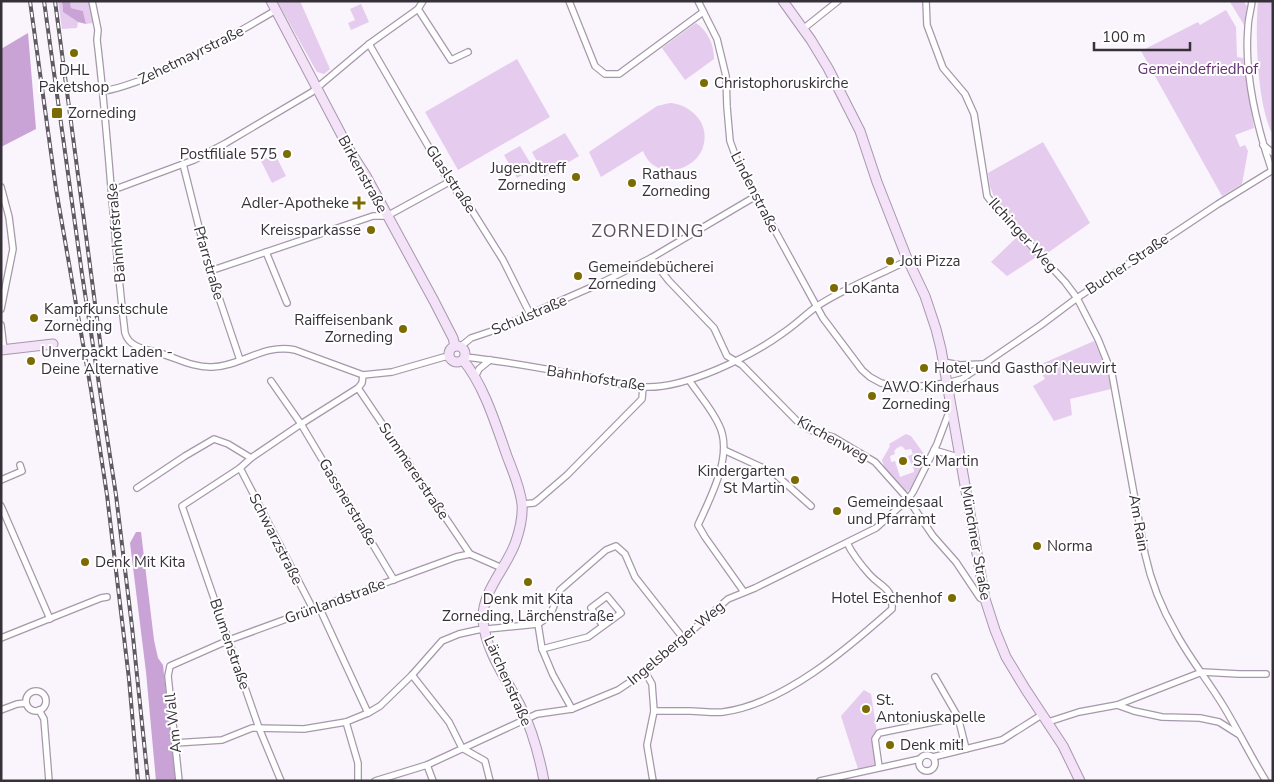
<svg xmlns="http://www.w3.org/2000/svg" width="1274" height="782" font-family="'Nunito Sans',sans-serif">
	<rect width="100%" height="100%" fill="#faf4fc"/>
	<!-- green -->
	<g fill="#e5cbed" fill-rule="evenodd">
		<polygon points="58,1 62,1 63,12 78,22 77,28 62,29"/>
		<polygon points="70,1 89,1 93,23 86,24 83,11 71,8"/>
		<polygon points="277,1 300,1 330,69 324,74 317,72"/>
		<path d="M 1258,1 L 1273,1 L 1273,135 C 1257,107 1255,34 1258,1 Z"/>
		<polygon points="1230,2 1244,2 1247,6 1244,25"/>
		<polygon points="361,4 369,22 351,30 348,23 355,20 350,9"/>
		<polygon points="1226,10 1236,27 1237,57 1243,58 1254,128 1235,135 1240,147 1245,145 1248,151 1242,184 1222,196 1141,51 1198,22 1200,25"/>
		<path d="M 696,23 C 708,31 714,45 714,59 L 685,80 L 662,48 Z"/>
		<polygon points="517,59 550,117 458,170 425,112"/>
		<path d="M 670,103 C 693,105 712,126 702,150 C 694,168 668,177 652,164 C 648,161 645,156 643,151 L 601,177 L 589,152 L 657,106 Z"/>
		<polygon points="565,133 579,156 545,176 532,152"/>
		<polygon points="1043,142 1090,223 1046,254 996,201 990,187 988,173"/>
		<polygon points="520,146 534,169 517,178 504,155"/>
		<polygon points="275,154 286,176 272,183 261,161"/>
		<polygon points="1018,236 1038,256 1007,276 991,262"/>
		<polygon points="1094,341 1107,371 1111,389 1070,399 1072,415 1054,421 1033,386 1045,379 1037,366"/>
		<path d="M 906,434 L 911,436 L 927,458 L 911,489 L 905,492 L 886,472 L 882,460 L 890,446 L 889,444 ZM 901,446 L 904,448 L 905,450 L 911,449 L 913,454 L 908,456 L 914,470 L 914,472 L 900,477 L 895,461 L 891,462 L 890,456 L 895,454 L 894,451 L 897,448 Z"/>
		<polygon points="864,690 871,694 877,733 873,734 877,765 858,769 841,716"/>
	</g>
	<!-- forest -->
	<g fill="#c9a3d5">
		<polygon points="62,1 70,1 71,8 83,11 86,24 78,22 63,12"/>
		<polygon points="28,33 36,129 1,147 1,49"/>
		<polygon points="136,532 141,532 154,640 158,658 163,665 176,781 156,781 146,672 130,543"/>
	</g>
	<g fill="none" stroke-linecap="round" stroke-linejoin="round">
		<defs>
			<g id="street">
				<path d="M 92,1 L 98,30 L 97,40 C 109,138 113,236 125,333 C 129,347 144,349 156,352 C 175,357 193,368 212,367 C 242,366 264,343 295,350 L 363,375 L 392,372 L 444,357 L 450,357"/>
				<polyline points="569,1 595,66 605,74 619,74 703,12"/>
				<polyline points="698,1 717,39 726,76 727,107 730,141 738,163 823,318 862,370 870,377 881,383 905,388 947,383 962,379 1041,325 1077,298 1218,204 1273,170"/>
				<path d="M 926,1 L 927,25 L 943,68 L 965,94 L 974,114 L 987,196 L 992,203 L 1065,282 L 1077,298 L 1098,339 L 1112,374 L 1145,554 C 1151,582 1162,609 1176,633 C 1190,659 1209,682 1224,707 C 1239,732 1251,757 1266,781"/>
				<path d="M 1252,1 C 1251,10 1248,19 1248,28 C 1244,74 1257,127 1272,171"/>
				<polyline points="418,9 451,60 468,52"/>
				<polyline points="803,29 838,1"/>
				<polyline points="369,44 449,182 471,209 503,260 530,314"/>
				<path d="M 103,91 C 119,89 132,83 147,78 C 192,59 234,35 276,10"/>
				<polyline points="1263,145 1273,153"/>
				<polyline points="183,164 210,271 240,360"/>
				<polyline points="1,187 9,217 13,249 1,309"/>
				<polyline points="113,190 194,160 226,143 312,92 369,44 418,9 423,1"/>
				<polyline points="266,252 287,303"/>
				<polyline points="651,258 669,281 714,328 727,356 742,365 797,421 810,430 833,437 875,462 908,499 933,536 956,562 980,598 985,599"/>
				<polyline points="210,271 373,216 387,216 449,182"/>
				<polyline points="1,325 4,350"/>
				<polyline points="460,347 471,338 492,331 601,283 651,258 756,196"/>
				<path d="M 464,357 C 505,361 547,369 588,377 C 606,381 625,387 644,387 C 685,389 750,357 783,333 C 795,325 805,315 816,307 C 844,288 878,276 908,260"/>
				<polyline points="943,362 960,365 982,364"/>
				<polyline points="475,377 479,369 490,360"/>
				<path d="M 689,380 C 699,395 712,409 719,425 C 734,455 710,498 698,525 L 705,537 L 744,592"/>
				<polyline points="271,381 301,424 394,580"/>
				<polyline points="358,388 470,554"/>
				<polyline points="724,450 774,473 811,506"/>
				<polyline points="934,450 961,458"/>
				<polyline points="240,468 313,609"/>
				<polyline points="1,480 22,471 20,465"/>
				<polyline points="137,488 185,456 214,439 228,444 251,458"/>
				<polyline points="522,504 534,503 538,500 567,475 642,399 643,387"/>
				<polyline points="1,506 50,619"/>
				<polyline points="319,607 368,713"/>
				<polyline points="538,624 542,649 553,675 572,709"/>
				<polyline points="1,638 101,598 107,597"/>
				<polyline points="542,649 588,637 621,613 607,596 591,608 603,626"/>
				<polyline points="645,672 652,684 654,711 647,745 653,781"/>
				<polyline points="412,675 449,722 462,748 485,761 490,781"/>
				<polyline points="935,677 958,717 966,749"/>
				<circle cx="36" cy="701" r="10"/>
				<polyline points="1117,705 1134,711 1162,717 1200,718 1219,722 1238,734"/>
				<polyline points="1,710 17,704 26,703"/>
				<polyline points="39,710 44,719 49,781"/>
				<path d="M 654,711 C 666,711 678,711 689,711 C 701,711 712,713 723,712 C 784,704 848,648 892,609 C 893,587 882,588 870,575 C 861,565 853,555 847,543"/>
				<polyline points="346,722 358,763 358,781"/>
				<polyline points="1048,722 1079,712 1117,705 1202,672 1239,674 1266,674"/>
				<polyline points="175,743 222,740 252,728 304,729 346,722 368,713 380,706 412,675 442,641 459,634 477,630 538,624 550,616 560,590 606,550 616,546 625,554 635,577 683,638"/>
				<circle cx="927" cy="763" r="8"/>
				<polyline points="933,757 1002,740 1043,714"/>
				<polyline points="427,765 433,781"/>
				<polyline points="879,767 875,739 879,733 958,717"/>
				<polyline points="179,781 168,676 170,666 229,640 456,557 470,554 502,568"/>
				<polyline points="281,781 259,728 182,506 240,468 251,458 301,424 358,388 362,383 363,375"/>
				<polyline points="375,781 427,765 537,714 572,709 618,690 645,672 728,599 755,588 876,528 908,499 913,492 937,444 951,407"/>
				<polyline points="820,781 920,759"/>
			</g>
			<g id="secondary">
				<polyline points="271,1 350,151 366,176 434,301 453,338 455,346"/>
				<polyline points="783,1 811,40 828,68 860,131 877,182 906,256 925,296 936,329 941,349 985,599 995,630 1006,657 1026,690 1063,746 1080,781"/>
				<circle cx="457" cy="354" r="8"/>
				<polyline points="1,350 53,344"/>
				<path d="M 463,360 C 484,385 496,425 507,456 C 513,472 520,487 522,504 C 523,516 520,529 516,541 C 507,568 481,591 483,621 C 486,652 506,678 520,705 C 532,729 539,754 544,781"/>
			</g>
		</defs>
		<!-- street casing -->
		<use href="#street" stroke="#a698ab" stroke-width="8"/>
		<!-- secondary casing -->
		<use href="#secondary" stroke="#a698ab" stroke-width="11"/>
		<!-- street -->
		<use href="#street" stroke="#fff" stroke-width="5.5"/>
		<!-- secondary -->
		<use href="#secondary" stroke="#f3e2f8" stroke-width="9"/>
		<defs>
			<g id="rail">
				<polyline points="30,1 56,189 91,390 107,495 129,679 138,781"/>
				<polyline points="44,1 82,274 116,495 132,627 148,781"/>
				<polyline points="55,1 101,349"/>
			</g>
		</defs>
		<!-- rail casing -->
		<use href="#rail" stroke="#5f5961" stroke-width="4"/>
		<!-- rail -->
		<use href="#rail" stroke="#fff" stroke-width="2" stroke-dasharray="5.5" stroke-linecap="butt"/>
	</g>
	<!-- markers -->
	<g fill="#7c6a02" stroke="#fff" stroke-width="2">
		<circle cx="74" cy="53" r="5"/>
		<circle cx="704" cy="83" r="5"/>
		<rect x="51" y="107" width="12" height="12" rx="2.5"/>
		<circle cx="287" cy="154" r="5"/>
		<circle cx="576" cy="177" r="5"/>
		<circle cx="632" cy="183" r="5"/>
		<path d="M356.5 195.5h5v5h5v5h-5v5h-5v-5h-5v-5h5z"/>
		<circle cx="371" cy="230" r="5"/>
		<circle cx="890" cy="261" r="5"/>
		<circle cx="578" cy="276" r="5"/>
		<circle cx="834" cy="288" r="5"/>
		<circle cx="34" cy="318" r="5"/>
		<circle cx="403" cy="329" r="5"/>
		<circle cx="31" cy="361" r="5"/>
		<circle cx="924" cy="368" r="5"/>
		<circle cx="872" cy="396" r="5"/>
		<circle cx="903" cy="461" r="5"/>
		<circle cx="795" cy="480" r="5"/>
		<circle cx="837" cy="511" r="5"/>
		<circle cx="1037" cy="546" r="5"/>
		<circle cx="85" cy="562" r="5"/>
		<circle cx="528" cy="582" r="5"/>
		<circle cx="952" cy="598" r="5"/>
		<circle cx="866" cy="709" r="5"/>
		<circle cx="890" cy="745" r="5"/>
	</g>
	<g text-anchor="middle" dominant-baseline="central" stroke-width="4" stroke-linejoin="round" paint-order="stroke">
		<!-- street labels -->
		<g font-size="15" fill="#363038" stroke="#fff">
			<text transform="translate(191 55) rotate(-26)">Zehetmayrstraße</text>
			<text transform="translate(363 174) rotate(61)">Birkenstraße</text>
			<text transform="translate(451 179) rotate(56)">Glaslstraße</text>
			<text transform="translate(755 192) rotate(63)">Lindenstraße</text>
			<text transform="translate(116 233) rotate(-95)">Bahnhofstraße</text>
			<text transform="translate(1023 235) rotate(48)">Ilchinger Weg</text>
			<text transform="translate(209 263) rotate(74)">Pfarrstraße</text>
			<text transform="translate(1127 264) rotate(-34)">Bucher Straße</text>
			<text transform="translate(529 315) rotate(-23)">Schulstraße</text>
			<text transform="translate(596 378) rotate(9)">Bahnhofstraße</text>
			<text transform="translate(833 439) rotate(29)">Kirchenweg</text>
			<text transform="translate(414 471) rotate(56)">Summererstraße</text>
			<text transform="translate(348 502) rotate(59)">Gassnerstraße</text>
			<text transform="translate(1139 523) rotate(80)">Am Rain</text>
			<text transform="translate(276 539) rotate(63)">Schwarzstraße</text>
			<text transform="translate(976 543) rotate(80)">Münchner Straße</text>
			<text transform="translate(335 601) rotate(-20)">Grünlandstraße</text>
			<text transform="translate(676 643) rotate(-40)">Ingelsberger Weg</text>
			<text transform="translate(230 644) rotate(71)">Blumenstraße</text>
			<text transform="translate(508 681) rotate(66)">Lärchenstraße</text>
			<text transform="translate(173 723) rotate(-96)">Am Wall</text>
		</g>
		<!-- park labels -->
		<g font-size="15" fill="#5e2f6c" stroke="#fff">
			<text x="1198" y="69">Gemeindefriedhof</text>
		</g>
		<!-- poi labels -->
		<g font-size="15" fill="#363038" stroke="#fff" text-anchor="start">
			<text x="74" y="70" text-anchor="middle">DHL<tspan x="74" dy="17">Paketshop</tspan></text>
			<text x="714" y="83">Christophoruskirche</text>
			<text x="68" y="113">Zorneding</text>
			<text x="277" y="154" text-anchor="end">Postfiliale 575</text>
			<text x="566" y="168" text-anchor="end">Jugendtreff<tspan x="566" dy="17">Zorneding</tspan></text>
			<text x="642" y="174">Rathaus<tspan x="642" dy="17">Zorneding</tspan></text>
			<text x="349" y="203" text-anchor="end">Adler-Apotheke</text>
			<text x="361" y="230" text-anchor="end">Kreissparkasse</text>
			<text x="900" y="261">Joti Pizza</text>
			<text x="588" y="267">Gemeindebücherei<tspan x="588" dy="17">Zorneding</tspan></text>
			<text x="844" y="288">LoKanta</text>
			<text x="44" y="309">Kampfkunstschule<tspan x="44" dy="17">Zorneding</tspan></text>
			<text x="393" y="320" text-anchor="end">Raiffeisenbank<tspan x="393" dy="17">Zorneding</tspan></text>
			<text x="41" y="352">Unverpackt Laden -<tspan x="41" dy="17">Deine Alternative</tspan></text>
			<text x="934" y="368">Hotel und Gasthof Neuwirt</text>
			<text x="882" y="387">AWO Kinderhaus<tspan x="882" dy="17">Zorneding</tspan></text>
			<text x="913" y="461">St. Martin</text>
			<text x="785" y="471" text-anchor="end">Kindergarten<tspan x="785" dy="17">St Martin</tspan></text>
			<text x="847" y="502">Gemeindesaal<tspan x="847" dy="17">und Pfarramt</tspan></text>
			<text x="1047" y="546">Norma</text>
			<text x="95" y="562">Denk Mit Kita</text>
			<text x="942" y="598" text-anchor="end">Hotel Eschenhof</text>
			<text x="528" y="599" text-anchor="middle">Denk mit Kita<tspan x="528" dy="17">Zorneding, Lärchenstraße</tspan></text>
			<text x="876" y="700">St.<tspan x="876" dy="17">Antoniuskapelle</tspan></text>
			<text x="900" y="745">Denk mit!</text>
		</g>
		<!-- quarter labels -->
		<g font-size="18" letter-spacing="1" fill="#5d5061" stroke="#fff">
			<text x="648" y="231">ZORNEDING</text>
		</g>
	</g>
	<!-- border -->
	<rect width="1274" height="782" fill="none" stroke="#363038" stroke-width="5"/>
	<!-- scale -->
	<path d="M1094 42v8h96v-8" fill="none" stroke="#363038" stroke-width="2.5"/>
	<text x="1102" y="42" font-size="15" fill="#363038" stroke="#ffffff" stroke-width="4" paint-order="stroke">100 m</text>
</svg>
